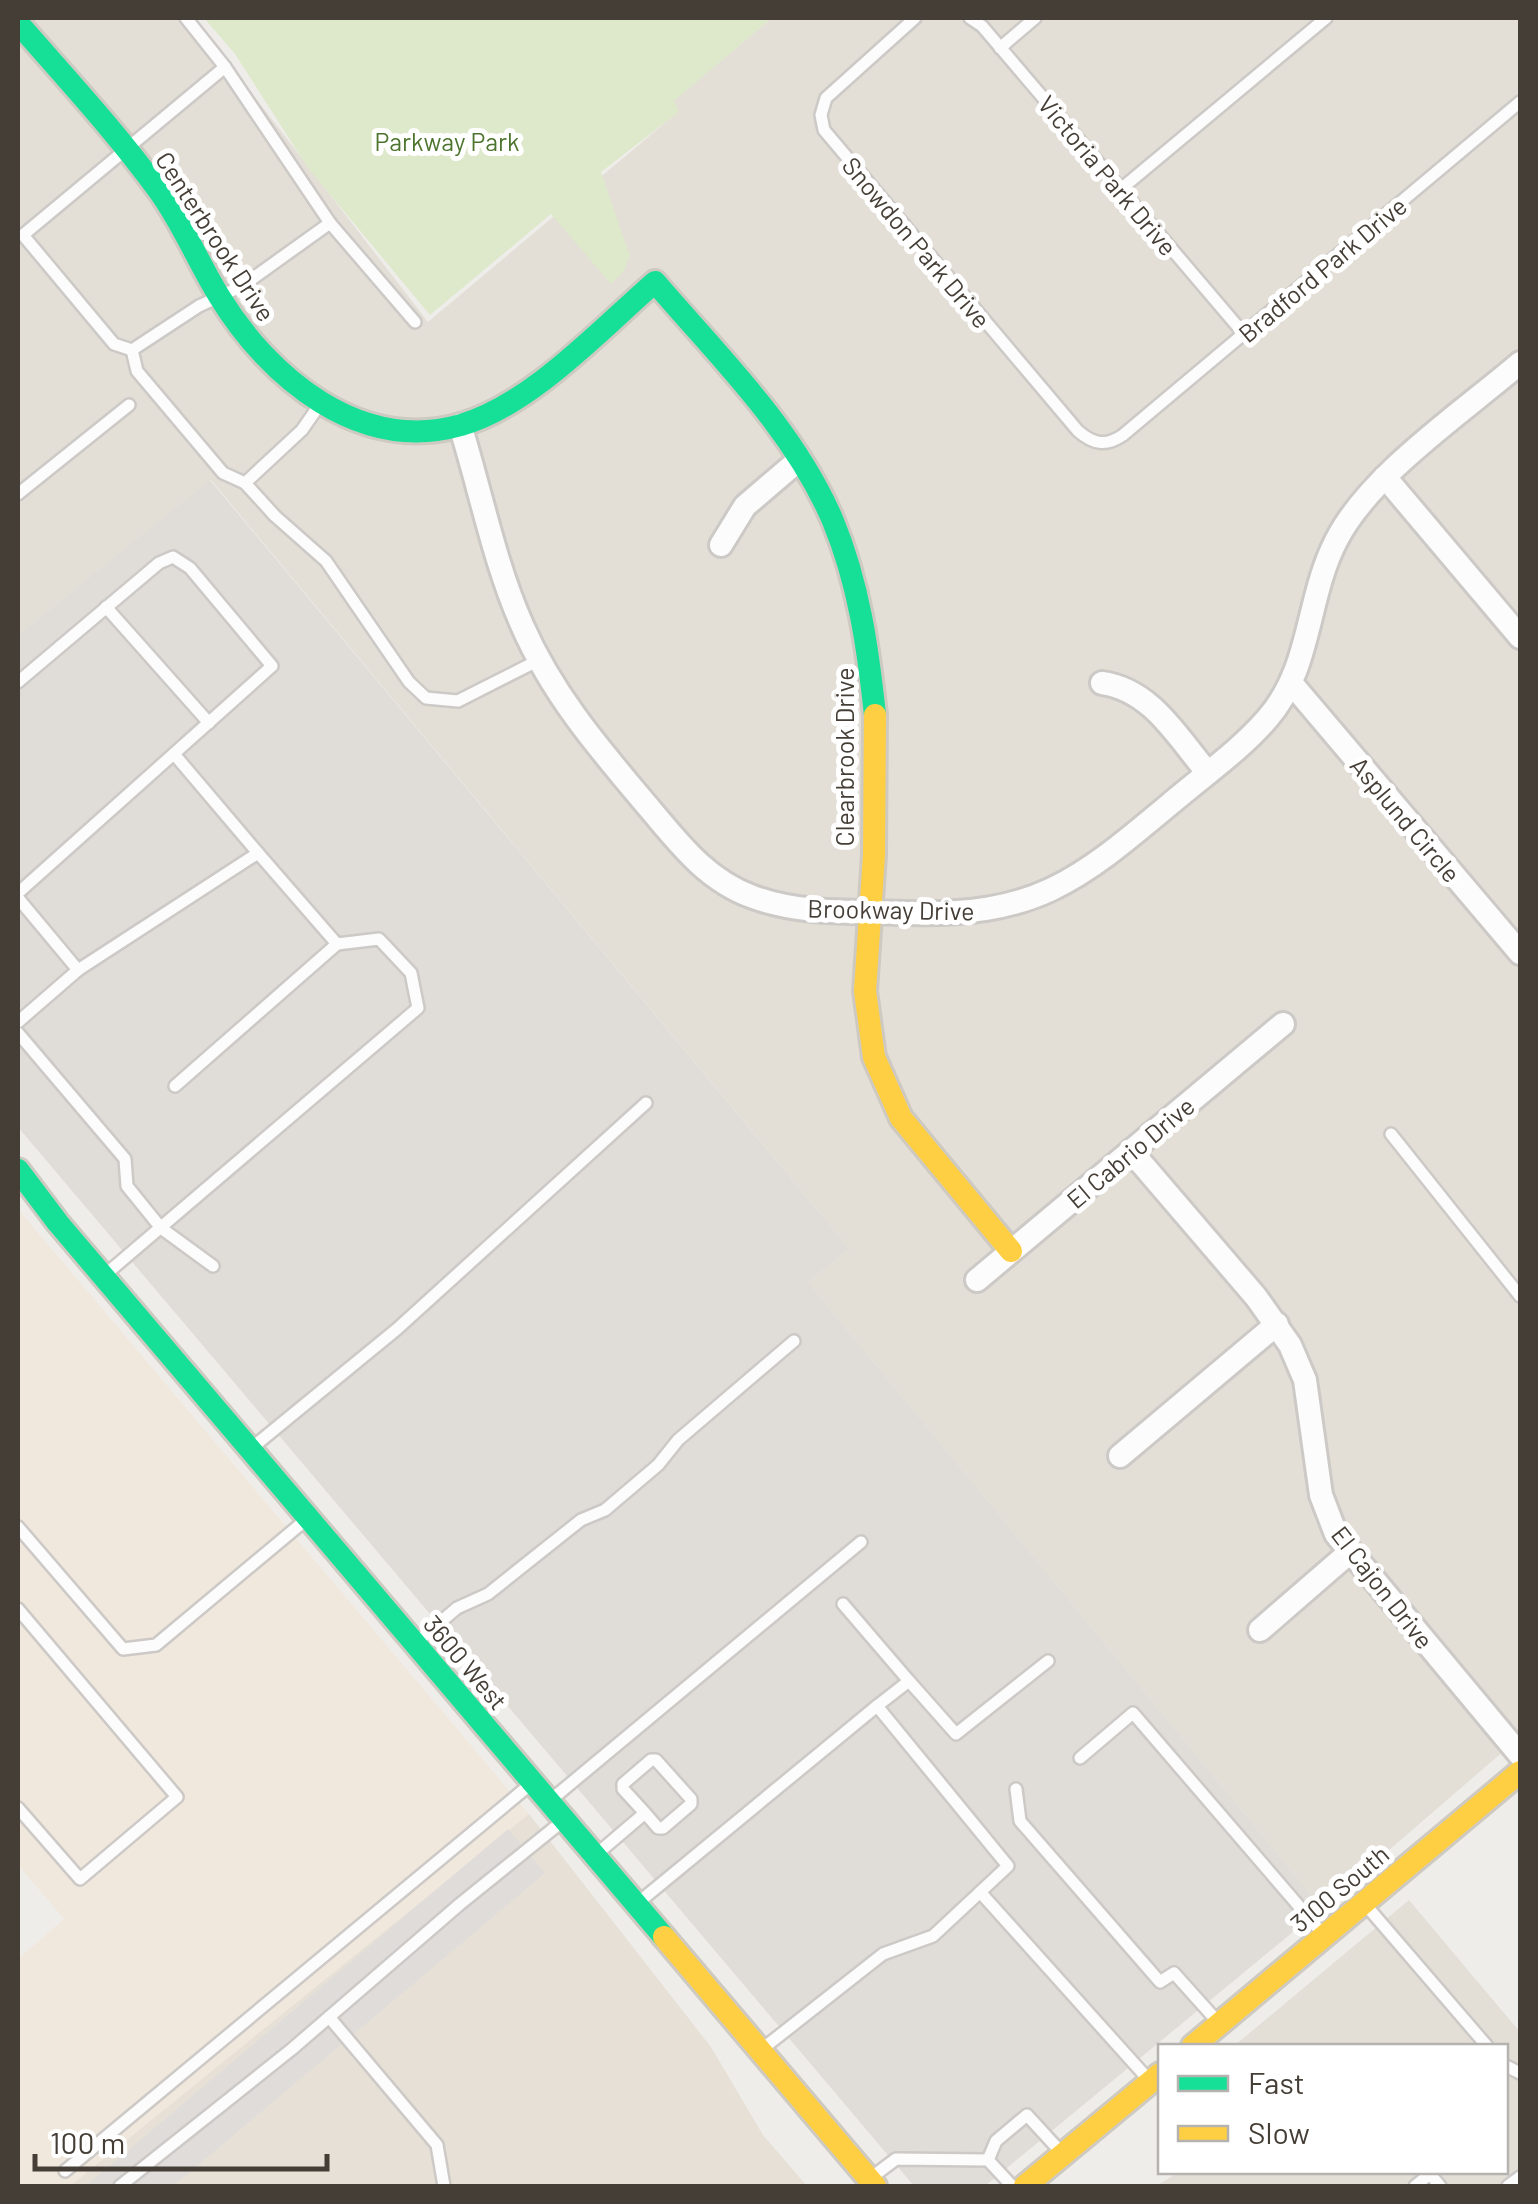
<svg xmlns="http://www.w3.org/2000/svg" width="1538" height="2204" font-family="Barlow,sans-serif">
	<rect width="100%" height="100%" fill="#efedea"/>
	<!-- residential -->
	<g fill="#e3dfd7">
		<polygon points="18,18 194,18 428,322 678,112 673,101 772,18 1520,18 1520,1737 1322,1908 808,1282 850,1249 211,480 18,635"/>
		<polygon points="1409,1900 1520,2032 1520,2186 1156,2186 1179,2172 1506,2172 1506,2046 1234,2046"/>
	</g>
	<!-- commercial -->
	<polygon fill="#f1e8dd" points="18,1209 529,1814 70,2186 20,2186 18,2183 18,1959 64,1919 18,1865"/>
	<!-- industrial -->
	<polygon fill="#e0dcd8" points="210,480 850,1249 808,1282 1322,1908 985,2186 914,2186 18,1127 18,635"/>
	<!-- education -->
	<polygon fill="#e6e0d6" points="529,1814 711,2047 763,2135 807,2186 70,2186"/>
	<!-- green -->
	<polygon fill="#dee8cb" points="204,18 772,18 674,101 679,112 601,172 630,256 624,271 611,284 551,214 430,315 308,168 235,54"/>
	<!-- parking -->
	<polygon fill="#dfdcda" points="508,1829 545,1873 173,2186 86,2186"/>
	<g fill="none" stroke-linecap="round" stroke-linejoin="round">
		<defs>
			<g id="lane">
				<polyline points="186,18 225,67"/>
				<path d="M 915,18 L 826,98 L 821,115 L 824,130 L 1078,431 C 1093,444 1106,447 1123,435 L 1520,102"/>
				<polyline points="970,18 982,26 1244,334"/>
				<polyline points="1000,48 1035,18"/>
				<polyline points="1121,189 1326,18"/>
				<polyline points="330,223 415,322"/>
				<polyline points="132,350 114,344 23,235 225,67 330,223 242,286 199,306 132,350 137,371 223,473 245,483 302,430 320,404"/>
				<polyline points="245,483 275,516 326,561 409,682 426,698 458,701 539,660"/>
				<polyline points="18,494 129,405"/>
				<polyline points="106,607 209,723"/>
				<polyline points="18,682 159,563 173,557 190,568 272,666 18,893"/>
				<polyline points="174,754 258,853"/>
				<polyline points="18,898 78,970"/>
				<polyline points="18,1022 78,970 258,853 337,944 175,1086"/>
				<polyline points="18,1033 125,1159 127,1186 161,1228 213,1266"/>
				<polyline points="1391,1134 1520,1296"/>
				<polyline points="106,1274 418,1008 411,973 379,939 337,944"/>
				<polyline points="253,1447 397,1329 646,1103"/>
				<polyline points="18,1527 123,1649 156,1645 308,1518"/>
				<polyline points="843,1604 909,1681"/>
				<polyline points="18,1609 177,1797 80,1879 18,1808"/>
				<polyline points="418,1641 457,1608 488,1594 581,1520 605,1510 658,1465 678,1440 794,1341"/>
				<polyline points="877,1706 909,1681 956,1734 1048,1661"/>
				<polyline points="1080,1758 1133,1713 1322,1933"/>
				<polyline points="1016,1789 1020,1821 1160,1982 1174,1973 1217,2021"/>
				<polyline points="552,1799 861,1542"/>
				<polyline points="598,1853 645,1813 623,1789 623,1784 651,1760 656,1760 691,1799 691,1804 663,1828 658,1828 645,1813"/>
				<polyline points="980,1892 1148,2079"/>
				<polyline points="639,1902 877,1706 1008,1866 933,1936 883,1954 761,2050"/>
				<polyline points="1364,1903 1487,2046"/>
				<polyline points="329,2017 437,2145 444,2186"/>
				<polyline points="1506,2066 1520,2073"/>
				<polyline points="988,2160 996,2141 1027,2115 1060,2151"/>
				<polyline points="65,2171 532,1783"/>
				<polyline points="872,2177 896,2159 988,2160 1012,2186"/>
				<polyline points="120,2186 292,2049 460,1904 564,1820"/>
				<polyline points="1415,2186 1430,2174 1440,2186"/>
				<polyline points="1508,2186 1520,2177"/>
			</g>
			<g id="street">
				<path d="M 460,425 C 481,492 494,562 522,625 C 553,696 601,751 650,809 C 680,845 708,881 753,897 C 802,915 854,911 904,913 C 1038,917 1078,881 1176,799 C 1207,773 1241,749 1267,719 C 1312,668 1306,599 1336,541 C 1369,475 1463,412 1520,363"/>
				<polyline points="1385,477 1520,637"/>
				<polyline points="721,545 745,506 800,459"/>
				<path d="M 1102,683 C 1152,690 1177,737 1208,773"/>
				<polyline points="1292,684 1520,953"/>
				<polyline points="1131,1151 1256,1297 1290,1345 1305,1380 1321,1495 1336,1534 1520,1755"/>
				<polyline points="977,1280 1283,1024"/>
				<polyline points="1120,1456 1277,1324"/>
				<polyline points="1260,1630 1350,1552"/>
			</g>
			<g id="fast">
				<path d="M 18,23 C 66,78 116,132 159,191 C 183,224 198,262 219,296 C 269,378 360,454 461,425 C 531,405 601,329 655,282 C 719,357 794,429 833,521 C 859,584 868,649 875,715"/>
				<polyline points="18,1170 58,1223 664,1937"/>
			</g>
			<g id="slow">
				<polyline points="875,715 874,855 865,991 874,1057 901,1118 1011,1251"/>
				<polyline points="664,1937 875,2186"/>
				<polyline points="1193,2046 1520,1772"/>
				<polyline points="1025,2186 1160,2074"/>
			</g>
		</defs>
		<!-- lane casing -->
		<use href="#lane" stroke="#ccc9c6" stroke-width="16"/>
		<!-- street casing -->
		<use href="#street" stroke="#ccc9c6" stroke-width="28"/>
		<!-- fast casing -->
		<use href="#fast" stroke="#cecac1" stroke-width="28"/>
		<!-- slow casing -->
		<use href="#slow" stroke="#cecac1" stroke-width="28"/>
		<!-- lane -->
		<use href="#lane" stroke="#fdfcfc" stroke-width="11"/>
		<!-- street -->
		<use href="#street" stroke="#fdfcfc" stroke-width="22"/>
		<!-- fast -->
		<use href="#fast" stroke="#16e098" stroke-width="22"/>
		<!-- slow -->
		<use href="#slow" stroke="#ffcf43" stroke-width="22"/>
	</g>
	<g text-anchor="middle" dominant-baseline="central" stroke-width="10" stroke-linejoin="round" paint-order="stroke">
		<!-- park labels -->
		<g font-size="25" fill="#4c742d" stroke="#fff">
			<text x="447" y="141">Parkway Park</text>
		</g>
		<!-- street labels -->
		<g font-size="25" fill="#453e36" stroke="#fff">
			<text transform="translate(1108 175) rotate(50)">Victoria Park Drive</text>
			<text transform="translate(216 236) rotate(57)">Centerbrook Drive</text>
			<text transform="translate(917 242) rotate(50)">Snowdon Park Drive</text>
			<text transform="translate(1322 269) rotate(-40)">Bradford Park Drive</text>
			<text transform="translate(844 757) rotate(-90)">Clearbrook Drive</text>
			<text transform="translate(1406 819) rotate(50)">Asplund Circle</text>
			<text transform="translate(891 909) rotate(1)">Brookway Drive</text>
			<text transform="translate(1130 1152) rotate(-40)">El Cabrio Drive</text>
			<text transform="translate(1383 1587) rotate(52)">El Cajon Drive</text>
			<text transform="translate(466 1662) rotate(50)">3600 West</text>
			<text transform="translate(1339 1888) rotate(-40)">3100 South</text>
		</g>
	</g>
	<!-- border -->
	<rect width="1538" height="2204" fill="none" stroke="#453e36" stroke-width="40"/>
	<!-- legend -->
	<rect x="1158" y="2044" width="350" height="130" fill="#ffffff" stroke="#b5b2af" stroke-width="2.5"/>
	<rect x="1178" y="2076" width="50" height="15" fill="#16e098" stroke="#b5b2af" stroke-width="2.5"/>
	<text x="1248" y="2094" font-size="30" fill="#453e36">Fast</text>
	<rect x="1178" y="2126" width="50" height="15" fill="#ffcf43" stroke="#b5b2af" stroke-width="2.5"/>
	<text x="1248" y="2144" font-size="30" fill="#453e36">Slow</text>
	<!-- scale -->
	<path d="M35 2154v15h292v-15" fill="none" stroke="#453e36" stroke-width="5"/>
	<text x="50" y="2154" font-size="30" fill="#453e36" stroke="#ffffff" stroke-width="8" paint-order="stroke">100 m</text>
</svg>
